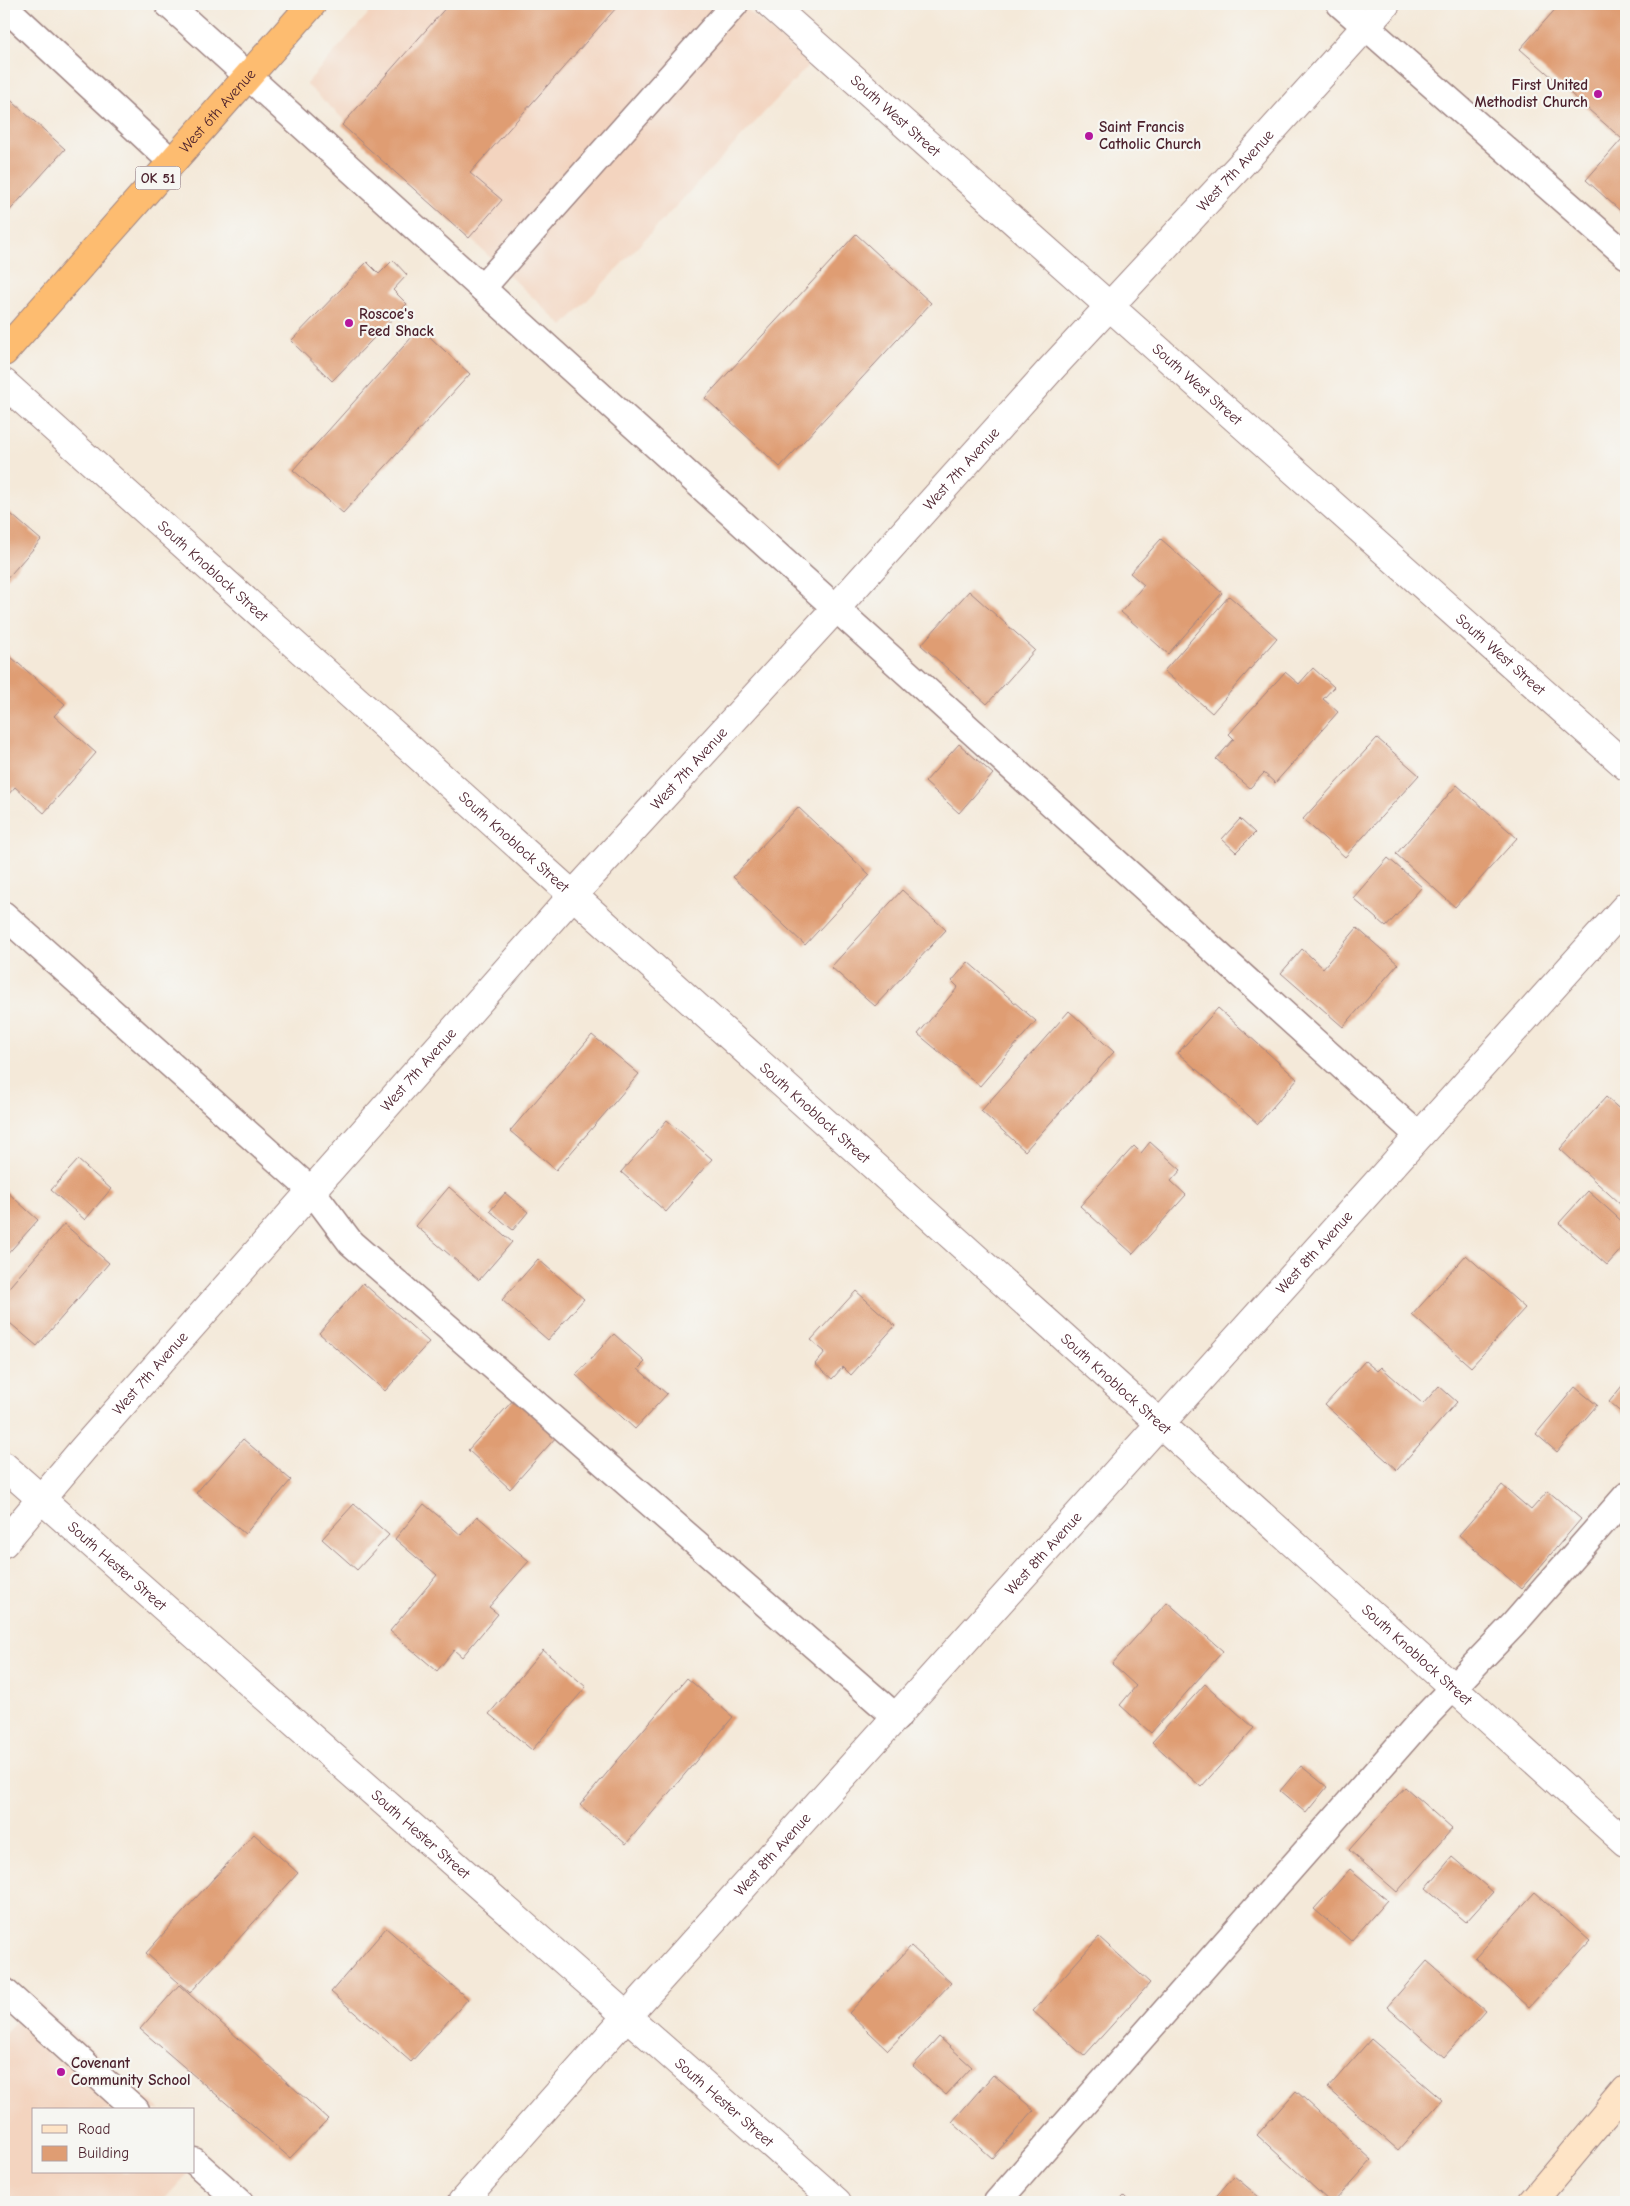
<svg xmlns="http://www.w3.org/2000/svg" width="1630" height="2206" font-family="'Comic Neue',sans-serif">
	<rect width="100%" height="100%" fill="#f6f6f2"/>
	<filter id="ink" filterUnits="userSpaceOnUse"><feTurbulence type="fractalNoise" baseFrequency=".02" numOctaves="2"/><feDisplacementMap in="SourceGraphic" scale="10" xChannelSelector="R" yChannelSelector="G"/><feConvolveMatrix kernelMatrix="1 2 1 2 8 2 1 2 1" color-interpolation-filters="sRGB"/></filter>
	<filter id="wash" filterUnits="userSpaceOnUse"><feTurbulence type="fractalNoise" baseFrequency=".0096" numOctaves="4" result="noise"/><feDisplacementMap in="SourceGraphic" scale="20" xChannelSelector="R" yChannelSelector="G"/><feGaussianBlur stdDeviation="1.12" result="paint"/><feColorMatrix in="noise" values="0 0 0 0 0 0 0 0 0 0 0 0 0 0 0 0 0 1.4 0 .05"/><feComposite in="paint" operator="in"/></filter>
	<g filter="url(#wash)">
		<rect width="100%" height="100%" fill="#f4e9d9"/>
		<!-- built -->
		<g fill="#f3d4bf">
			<polygon points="377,4 741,4 809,65 563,326 306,84"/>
			<polygon points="35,1999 160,2110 34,2110 34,2172 189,2172 162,2202 4,2202 4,2034"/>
		</g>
		<g id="blocks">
			<!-- building -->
			<g fill="#df9d73">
				<polygon points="449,4 613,4 617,7 470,173 502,200 469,238 342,125"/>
				<polygon points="1560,4 1626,4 1626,216 1586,180 1622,139 1520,49"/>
				<polygon points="4,94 65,149 4,217"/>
				<polygon points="856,234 931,303 780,467 705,398"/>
				<polygon points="393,260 407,275 393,290 407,304 332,381 291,341 367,262 379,274"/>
				<polygon points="420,328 470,374 343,513 293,470"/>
				<polygon points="4,508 41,540 4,582"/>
				<polygon points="1161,539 1222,593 1168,654 1121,612 1144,585 1130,573"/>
				<polygon points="969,591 1035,650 987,704 921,645"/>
				<polygon points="1229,596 1277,638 1212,713 1164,671"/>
				<polygon points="4,651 65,704 54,716 96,753 44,813 15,787 7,796 4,793"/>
				<polygon points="1313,668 1334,687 1323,699 1338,712 1275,783 1264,773 1250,788 1216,759 1234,739 1229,734 1285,672 1299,684"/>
				<polygon points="1377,738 1419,775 1345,857 1303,819"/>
				<polygon points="959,744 993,774 959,813 925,782"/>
				<polygon points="1457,785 1517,838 1455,907 1396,854"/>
				<polygon points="798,807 870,875 805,945 733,877"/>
				<polygon points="1240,819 1255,833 1236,852 1222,839"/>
				<polygon points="1388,858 1422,887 1386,927 1353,898"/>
				<polygon points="902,890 946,930 875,1006 831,967"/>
				<polygon points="1357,928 1398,964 1343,1027 1281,973 1302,949 1323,968"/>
				<polygon points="968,962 1036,1021 980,1086 918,1034 958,987 952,981"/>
				<polygon points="1218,1008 1297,1079 1258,1124 1178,1053"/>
				<polygon points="1069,1011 1114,1052 1025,1151 981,1111"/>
				<polygon points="592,1035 639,1074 556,1170 510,1131"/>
				<polygon points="1606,1097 1626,1115 1626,1198 1621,1205 1560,1149"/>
				<polygon points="667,1120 712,1159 666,1212 621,1172"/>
				<polygon points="1150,1142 1181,1170 1171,1181 1186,1195 1133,1254 1080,1206 1134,1146 1141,1153"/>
				<polygon points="78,1160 111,1189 85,1220 51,1190"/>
				<polygon points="449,1187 512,1242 479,1280 416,1226"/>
				<polygon points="4,1189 38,1220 4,1258"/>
				<polygon points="1588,1191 1626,1225 1626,1244 1607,1265 1559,1223"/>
				<polygon points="505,1193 528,1212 513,1230 490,1211"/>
				<polygon points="64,1224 109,1263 37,1346 4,1318 4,1293"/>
				<polygon points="1466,1255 1525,1308 1471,1367 1412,1315"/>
				<polygon points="538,1259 584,1299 548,1340 502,1300"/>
				<polygon points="363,1283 429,1342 385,1391 319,1333"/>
				<polygon points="856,1291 895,1326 851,1375 843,1367 832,1379 815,1364 825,1352 811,1340"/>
				<polygon points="614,1334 645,1362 638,1369 667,1394 635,1429 576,1375"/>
				<polygon points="1365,1361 1377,1371 1381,1367 1423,1404 1439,1386 1457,1402 1397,1470 1325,1405"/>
				<polygon points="1626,1381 1626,1417 1609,1402"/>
				<polygon points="1575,1387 1597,1405 1557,1452 1536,1434"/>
				<polygon points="515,1398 557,1436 510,1489 468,1450"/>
				<polygon points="243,1439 291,1480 245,1534 196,1493"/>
				<polygon points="1502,1485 1531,1510 1548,1491 1581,1519 1521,1589 1459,1535"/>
				<polygon points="354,1504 389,1535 357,1570 322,1539"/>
				<polygon points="424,1504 461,1535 477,1516 529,1561 489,1607 498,1614 462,1657 454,1650 437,1671 390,1631 437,1575 395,1539"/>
				<polygon points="1167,1602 1223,1651 1151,1733 1120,1705 1136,1686 1112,1664"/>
				<polygon points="543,1650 586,1687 532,1750 489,1714"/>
				<polygon points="687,1678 733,1717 626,1844 580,1805"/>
				<polygon points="1205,1684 1254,1728 1201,1787 1152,1742"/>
				<polygon points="1301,1766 1327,1787 1306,1813 1280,1791"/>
				<polygon points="1405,1787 1452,1829 1397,1892 1349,1850"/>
				<polygon points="254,1834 298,1873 190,1993 146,1953"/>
				<polygon points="1452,1857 1493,1892 1466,1922 1426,1888"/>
				<polygon points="1350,1869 1387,1900 1351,1941 1314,1909"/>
				<polygon points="1535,1892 1590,1941 1529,2007 1475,1958"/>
				<polygon points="386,1928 468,1999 411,2062 331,1992"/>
				<polygon points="1099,1937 1150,1983 1084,2056 1033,2011"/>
				<polygon points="911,1946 951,1983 888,2050 849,2013"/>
				<polygon points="1427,1961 1485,2011 1444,2057 1387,2007"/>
				<polygon points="179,1985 328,2119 290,2158 140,2029"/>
				<polygon points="939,2037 972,2067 946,2095 913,2066"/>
				<polygon points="1371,2039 1442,2100 1398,2150 1328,2088"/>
				<polygon points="993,2075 1034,2110 992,2158 952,2122"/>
				<polygon points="1296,2091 1372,2160 1334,2202 1330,2202 1257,2135"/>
				<polygon points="1234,2176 1265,2202 1211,2202"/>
				<polygon points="1124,2196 1130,2202 1118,2202"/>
			</g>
		</g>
	</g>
	<g filter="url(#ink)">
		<use href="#blocks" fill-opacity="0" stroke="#9f8482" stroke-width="1"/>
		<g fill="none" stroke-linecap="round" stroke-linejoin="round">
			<defs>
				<g id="lane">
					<polyline points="168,4 1419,1136"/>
					<polyline points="1340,4 1626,255"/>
					<polyline points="4,6 172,162"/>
					<polyline points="482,288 735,4"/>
					<polyline points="4,915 312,1191 351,1243 897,1718"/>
					<polyline points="4,1991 136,2110"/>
					<polyline points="194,2161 240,2202"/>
					<polyline points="997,2202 1420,1722 1513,1625 1626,1496"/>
				</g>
				<g id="street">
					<path id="s1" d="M 770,4 L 1626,766"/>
					<path id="s2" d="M 4,383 L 1626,1843"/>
					<path id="s3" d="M 4,1466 L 837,2202"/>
					<path id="s4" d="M 4,1543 L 83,1449 L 573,895 L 836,608 L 1051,369 L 1250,155 L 1386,4"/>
					<path id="s5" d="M 462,2202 L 626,2017 L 1626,906"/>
				</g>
				<polyline id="secondary" points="1532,2202 1626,2090"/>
				<g id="highway">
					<path id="s6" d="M 4,352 L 312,4"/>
				</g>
			</defs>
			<!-- lane casing -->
			<use href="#lane" stroke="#9f8482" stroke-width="29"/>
			<!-- street casing -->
			<use href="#street" stroke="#9f8482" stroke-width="30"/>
			<!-- secondary casing -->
			<use href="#secondary" stroke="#9f8482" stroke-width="30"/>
			<!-- highway casing -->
			<use href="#highway" stroke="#9f8482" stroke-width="30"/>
			<!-- lane -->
			<use href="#lane" stroke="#fff" stroke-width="26"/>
			<!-- street -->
			<use href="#street" stroke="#fff" stroke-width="28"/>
			<!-- secondary -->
			<use href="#secondary" stroke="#fee4c6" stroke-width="28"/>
			<!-- highway -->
			<use href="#highway" stroke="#fdbc70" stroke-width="28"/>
		</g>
	</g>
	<!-- markers -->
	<g fill="#b5179e" stroke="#f6f6f2" stroke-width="2">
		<circle cx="1598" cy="94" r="5"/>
		<circle cx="1089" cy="136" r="5"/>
		<circle cx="349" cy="323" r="5"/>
		<circle cx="61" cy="2072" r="5"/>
	</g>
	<g text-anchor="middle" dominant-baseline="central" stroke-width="4.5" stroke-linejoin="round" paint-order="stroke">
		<!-- shield labels -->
		<rect fill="#f6f6f2" stroke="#7e6067" stroke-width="1" x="135.5" y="166.5" width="45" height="23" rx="4"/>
		<g font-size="14" font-weight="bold" fill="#4a1f2b">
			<text x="158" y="178">OK 51</text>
		</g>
		<!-- poi labels -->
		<g font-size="15" font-weight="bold" fill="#4a1f2b" stroke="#f6f6f2" text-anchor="start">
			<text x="1588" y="85" text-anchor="end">First United<tspan x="1588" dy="17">Methodist Church</tspan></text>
			<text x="1099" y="127">Saint Francis<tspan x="1099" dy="17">Catholic Church</tspan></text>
			<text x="359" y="314">Roscoe's<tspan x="359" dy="17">Feed Shack</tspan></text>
			<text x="71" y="2063">Covenant<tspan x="71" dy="17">Community School</tspan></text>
		</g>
		<!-- street labels -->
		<g font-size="15" fill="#4a1f2b" stroke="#f6f6f2">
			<text stroke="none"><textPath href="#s6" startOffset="322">West 6th Avenue</textPath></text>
			<text stroke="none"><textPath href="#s1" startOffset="168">South West Street</textPath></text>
			<text stroke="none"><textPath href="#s4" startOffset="1844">West 7th Avenue</textPath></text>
			<text stroke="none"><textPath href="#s1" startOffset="572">South West Street</textPath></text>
			<text stroke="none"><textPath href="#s4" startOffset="1439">West 7th Avenue</textPath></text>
			<text stroke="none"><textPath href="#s2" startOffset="281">South Knoblock Street</textPath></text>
			<text stroke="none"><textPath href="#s1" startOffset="978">South West Street</textPath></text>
			<text stroke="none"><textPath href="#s4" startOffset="1034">West 7th Avenue</textPath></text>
			<text stroke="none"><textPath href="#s2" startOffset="686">South Knoblock Street</textPath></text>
			<text stroke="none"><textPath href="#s4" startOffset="629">West 7th Avenue</textPath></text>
			<text stroke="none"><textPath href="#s2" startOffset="1091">South Knoblock Street</textPath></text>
			<text stroke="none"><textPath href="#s5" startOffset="1276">West 8th Avenue</textPath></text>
			<text stroke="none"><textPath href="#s4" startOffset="224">West 7th Avenue</textPath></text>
			<text stroke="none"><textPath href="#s2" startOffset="1496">South Knoblock Street</textPath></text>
			<text stroke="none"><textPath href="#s5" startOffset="871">West 8th Avenue</textPath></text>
			<text stroke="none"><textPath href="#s3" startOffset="151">South Hester Street</textPath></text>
			<text stroke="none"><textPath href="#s2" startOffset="1901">South Knoblock Street</textPath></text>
			<text stroke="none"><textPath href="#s3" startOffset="556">South Hester Street</textPath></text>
			<text stroke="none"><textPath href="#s5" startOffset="466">West 8th Avenue</textPath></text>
			<text stroke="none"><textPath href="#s3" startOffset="961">South Hester Street</textPath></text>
		</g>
	</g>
	<!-- margin -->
	<rect width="1630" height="2206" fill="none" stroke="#f6f6f2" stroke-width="20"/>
	<!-- legend -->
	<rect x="32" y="2108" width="162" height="65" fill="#f6f6f2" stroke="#b1a0a2"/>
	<rect x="42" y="2125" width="25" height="8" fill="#fee4c6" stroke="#b1a0a2"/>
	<text x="78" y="2134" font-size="15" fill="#4a1f2b">Road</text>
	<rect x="42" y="2146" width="25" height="15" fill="#df9d73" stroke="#b1a0a2"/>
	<text x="78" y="2158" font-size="15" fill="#4a1f2b">Building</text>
</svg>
